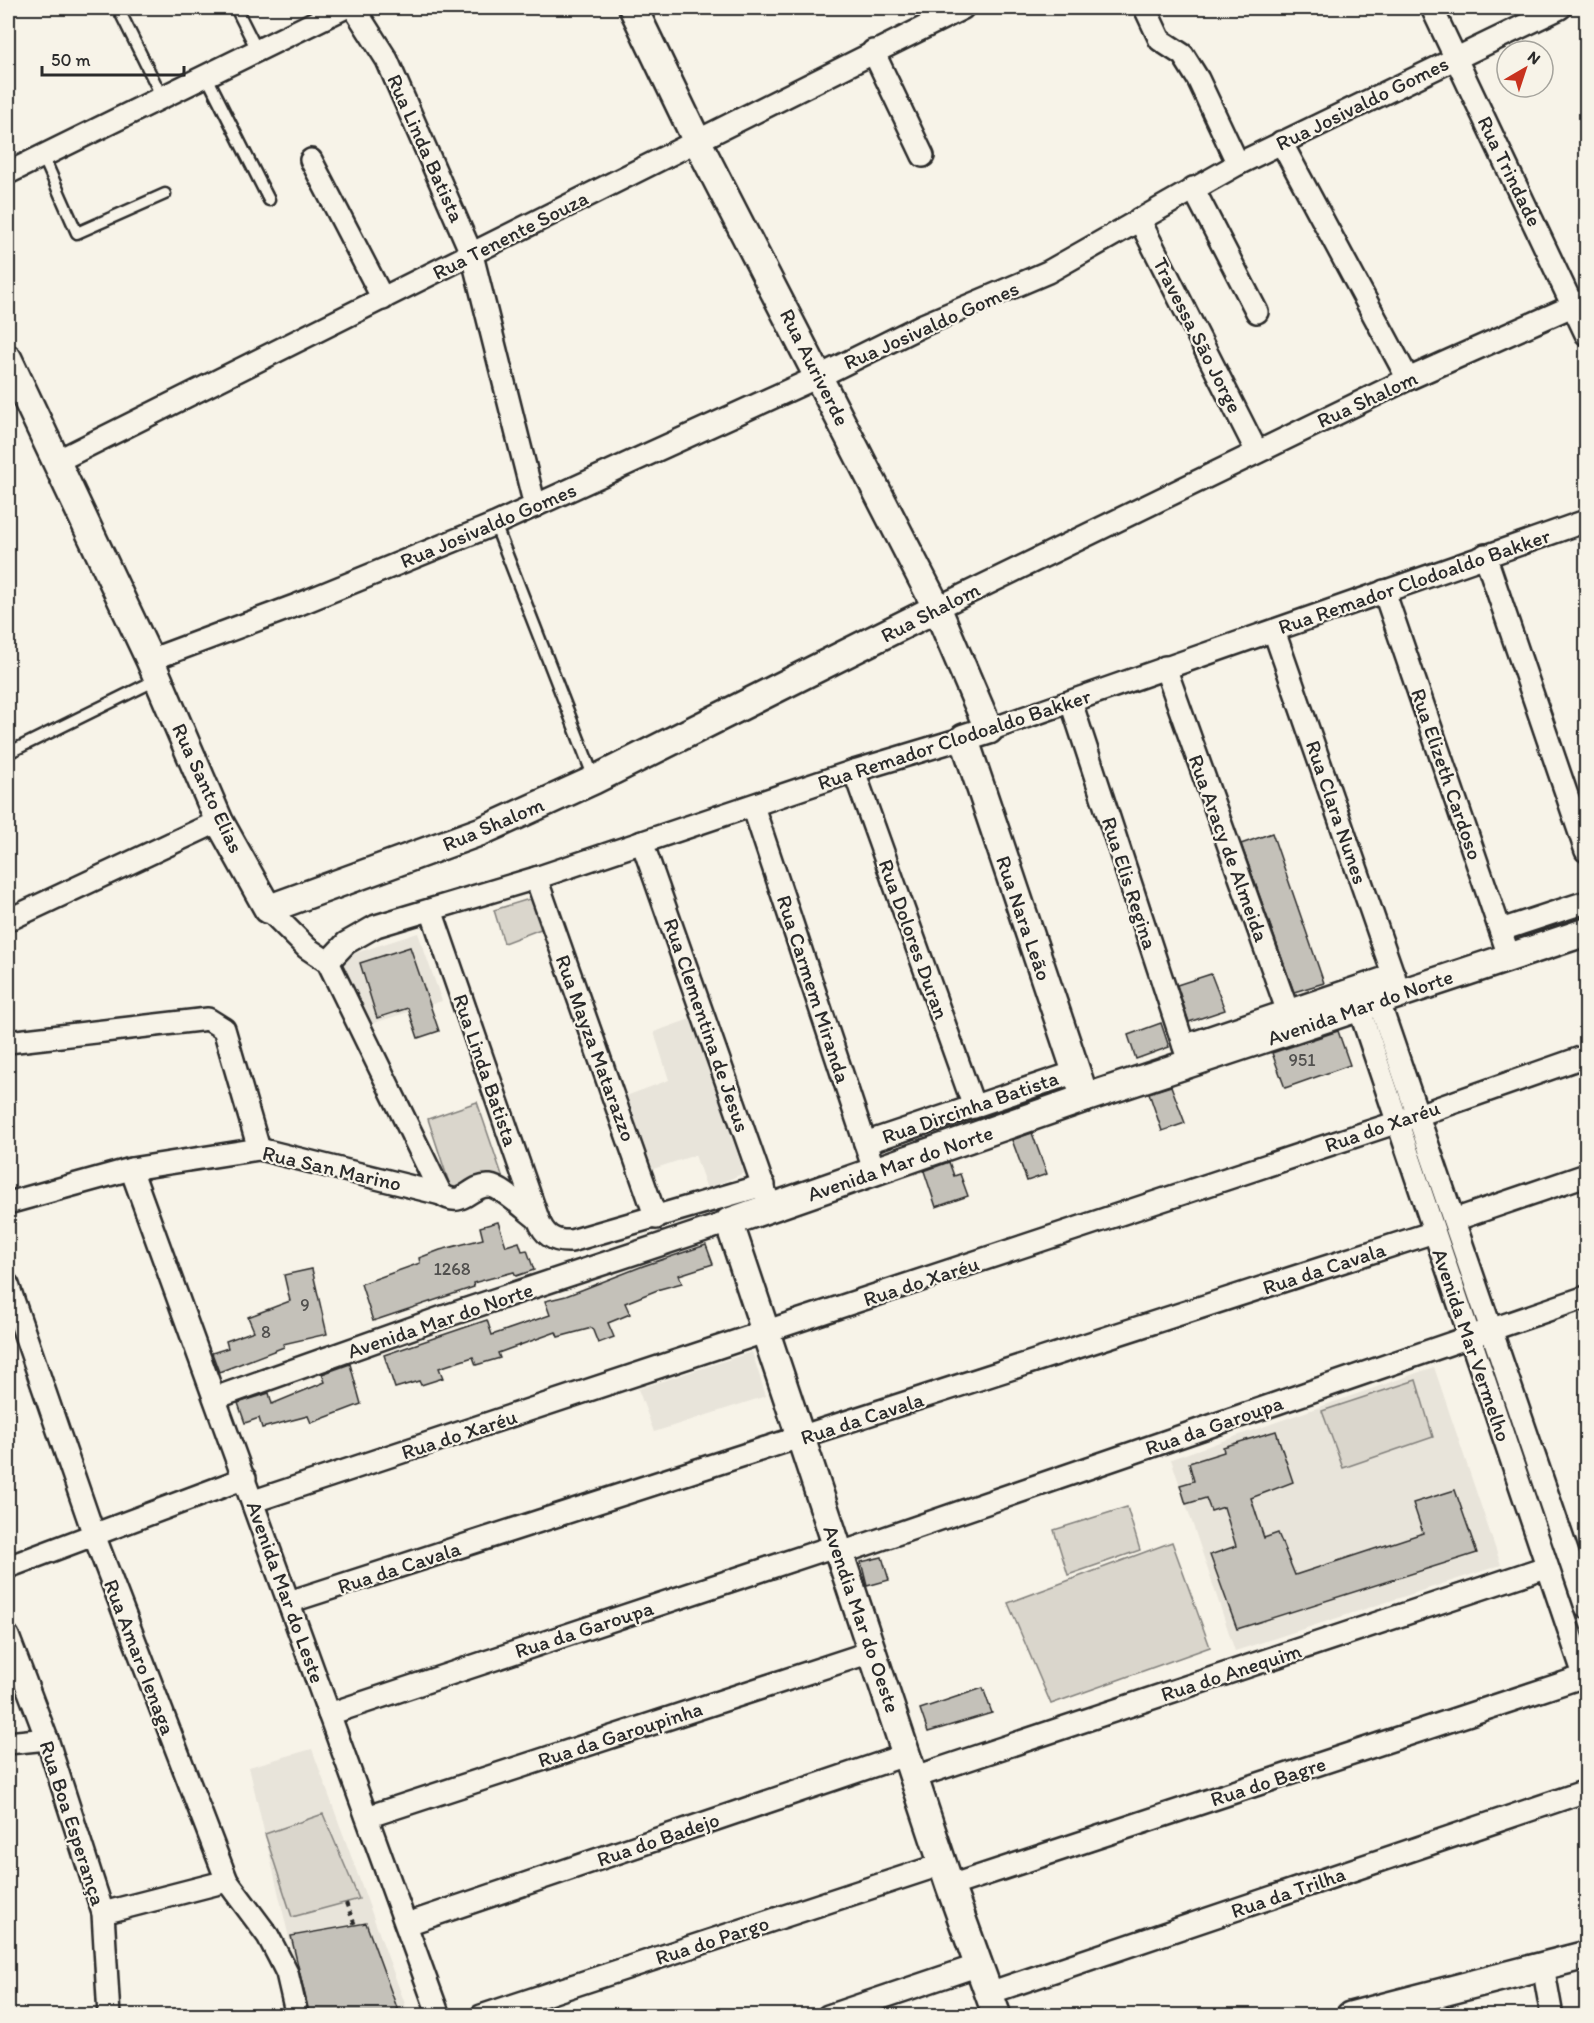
<svg xmlns="http://www.w3.org/2000/svg" width="1594" height="2023" font-family="Itim,sans-serif">
	<rect width="100%" height="100%" fill="#f7f3e8"/>
	<filter id="ink" filterUnits="userSpaceOnUse"><feTurbulence type="fractalNoise" baseFrequency=".0167" numOctaves="2"/><feDisplacementMap in="SourceGraphic" scale="12" xChannelSelector="R" yChannelSelector="G"/><feConvolveMatrix kernelMatrix="1 2 1 2 8 2 1 2 1" color-interpolation-filters="sRGB"/></filter>
	<g filter="url(#ink)">
		<!-- built -->
		<g fill="#e8e4da">
			<polygon points="418,933 442,1001 365,1026 340,958"/>
			<polygon points="693,1018 744,1173 707,1189 695,1155 653,1169 626,1096 669,1080 654,1032"/>
			<polygon points="752,1352 766,1396 654,1432 638,1389"/>
			<polygon points="1434,1367 1501,1565 1235,1651 1171,1459"/>
			<polygon points="312,1749 409,2015 307,2015 249,1767"/>
		</g>
		<!-- green -->
		<g fill="#dad6cc" stroke="#82807c" stroke-width="1.5">
			<polygon points="536,897 546,927 504,943 494,910"/>
			<polygon points="477,1102 504,1181 453,1195 428,1119"/>
			<polygon points="1416,1380 1433,1437 1343,1468 1322,1411"/>
			<polygon points="1127,1507 1140,1550 1068,1575 1054,1530"/>
			<polygon points="1172,1542 1210,1647 1051,1704 1008,1603"/>
			<polygon points="323,1814 359,1899 292,1917 265,1834"/>
		</g>
		<!-- building -->
		<g fill="#c4c1b9" stroke="#2b2b2b" stroke-width="1.5">
			<polygon points="1272,833 1324,983 1294,992 1241,844"/>
			<polygon points="410,947 439,1031 418,1038 408,1008 377,1018 360,963"/>
			<polygon points="1211,974 1225,1010 1189,1022 1177,985"/>
			<polygon points="1161,1023 1169,1047 1136,1059 1128,1035"/>
			<polygon points="1338,1031 1350,1065 1285,1088 1272,1053"/>
			<polygon points="1171,1086 1185,1123 1162,1131 1149,1093"/>
			<polygon points="1032,1133 1047,1174 1027,1181 1012,1140"/>
			<polygon points="949,1162 954,1176 960,1174 968,1196 936,1207 924,1171"/>
			<polygon points="498,1222 506,1246 519,1242 522,1251 527,1250 534,1270 516,1276 514,1272 473,1283 474,1287 373,1321 361,1284 420,1263 419,1258 440,1250 483,1239 480,1227"/>
			<polygon points="706,1245 713,1264 679,1275 682,1283 660,1289 625,1303 630,1314 608,1323 614,1337 598,1343 592,1328 558,1337 556,1332 498,1353 500,1358 476,1365 473,1357 439,1368 443,1378 421,1385 419,1381 395,1388 384,1355 487,1320 492,1335 550,1315 545,1301 566,1296 643,1266"/>
			<polygon points="312,1269 327,1334 283,1344 284,1347 219,1372 212,1353 228,1348 226,1341 254,1331 248,1317 290,1301 284,1275"/>
			<polygon points="350,1364 361,1404 311,1423 308,1416 262,1428 259,1418 245,1423 238,1403 269,1393 272,1404 325,1382 322,1374"/>
			<polygon points="1276,1431 1293,1482 1251,1498 1264,1538 1278,1533 1295,1575 1423,1533 1413,1503 1455,1490 1477,1553 1237,1629 1210,1555 1236,1546 1224,1507 1211,1511 1206,1498 1186,1504 1180,1485 1194,1481 1189,1463 1224,1452 1223,1447"/>
			<polygon points="882,1557 889,1580 867,1586 861,1562"/>
			<polygon points="983,1688 992,1713 928,1732 920,1709"/>
			<polygon points="366,1923 400,2016 310,2016 291,1936"/>
		</g>
		<g fill="none" stroke-linecap="round" stroke-linejoin="round">
			<defs>
				<g id="service">
					<polyline points="118,8 162,97"/>
					<polyline points="236,8 257,50"/>
					<polyline points="206,75 269,200"/>
					<polyline points="43,156 77,233 165,194"/>
					<polyline points="495,524 594,778"/>
					<polyline points="8,753 158,679"/>
				</g>
				<g id="minor">
					<polyline points="354,8 387,60 472,255 535,506"/>
					<polyline points="1145,8 1160,40 1183,55 1198,79 1238,164"/>
					<polyline points="1432,8 1586,334"/>
					<polyline points="873,51 923,156"/>
					<polyline points="1281,142 1408,379"/>
					<polyline points="311,160 383,299"/>
					<polyline points="8,173 344,8"/>
					<polyline points="1193,188 1257,312"/>
					<polyline points="1139,219 1257,452"/>
					<polyline points="57,461 963,8"/>
					<polyline points="1485,555 1586,851"/>
					<polyline points="1384,591 1509,956"/>
					<polyline points="937,608 1408,379 1586,300"/>
					<polyline points="1274,631 1400,994"/>
					<polyline points="150,660 297,605 495,524 820,376 923,325 1048,272 1238,164 1560,8"/>
					<polyline points="1165,667 1294,1029"/>
					<polyline points="1071,702 1190,1065"/>
					<polyline points="989,730 1586,521"/>
					<polyline points="854,771 974,1107"/>
					<polyline points="753,806 875,1173"/>
					<polyline points="642,842 767,1197"/>
					<polyline points="536,878 656,1218"/>
					<polyline points="268,909 307,948 328,962 441,1194"/>
					<path d="M 431,910 L 538,1219 C 544,1235 553,1242 571,1241 L 764,1185"/>
					<polyline points="8,920 219,821"/>
					<polyline points="1501,930 1586,902"/>
					<polyline points="328,962 346,943 376,926 536,878 854,771 964,738"/>
					<polyline points="1379,1002 1586,1607"/>
					<polyline points="1359,1008 1586,1681"/>
					<polyline points="8,1042 208,1019 224,1029 259,1149"/>
					<polyline points="1184,1046 1394,975"/>
					<polyline points="865,1143 1076,1072"/>
					<polyline points="131,1169 439,2016"/>
					<path d="M 8,1203 L 131,1169 L 259,1149 L 441,1194 C 464,1210 469,1184 490,1186 C 501,1187 527,1211 538,1219"/>
					<polyline points="1454,1220 1586,1175"/>
					<polyline points="8,1285 94,1535 227,1881 268,1936 279,1957 287,1973 297,2016"/>
					<polyline points="215,1398 446,1316 729,1222"/>
					<polyline points="254,1501 1398,1122 1586,1056"/>
					<polyline points="841,1553 1586,1297"/>
					<polyline points="8,1567 245,1478"/>
					<polyline points="289,1602 1434,1232"/>
					<polyline points="8,1636 47,1739 103,1913 109,2016"/>
					<polyline points="329,1714 838,1545"/>
					<polyline points="8,1743 47,1739"/>
					<polyline points="915,1777 1546,1567"/>
					<polyline points="367,1817 874,1651"/>
					<polyline points="950,1886 1585,1676"/>
					<polyline points="103,1913 227,1881"/>
					<polyline points="407,1924 908,1754"/>
					<polyline points="1543,1966 1552,2016"/>
					<polyline points="989,1993 1586,1791"/>
					<polyline points="481,2016 943,1864"/>
					<polyline points="828,2016 979,1965"/>
				</g>
				<g id="tertiary">
					<polyline points="633,8 696,139 937,608 989,730 964,738 1085,1098"/>
					<polyline points="8,359 150,660 219,821 268,909 482,831 594,780 937,608"/>
					<polyline points="997,2016 950,1886 729,1222 1085,1098 1586,932"/>
					<polyline points="1350,2016 1586,1955"/>
				</g>
			</defs>
			<!-- service casing -->
			<use href="#service" stroke="#2b2b2b" stroke-width="15"/>
			<!-- minor casing -->
			<use href="#minor" stroke="#2b2b2b" stroke-width="26"/>
			<!-- tertiary casing -->
			<use href="#tertiary" stroke="#2b2b2b" stroke-width="32"/>
			<!-- path -->
			<polyline stroke="#2b2b2b" stroke-width="4" stroke-dasharray="4.5 4.5" stroke-linecap="butt" points="346,1903 355,1925"/>
			<!-- service -->
			<use href="#service" stroke="#f7f3e8" stroke-width="10"/>
			<!-- minor -->
			<use href="#minor" stroke="#f7f3e8" stroke-width="21"/>
			<!-- tertiary -->
			<use href="#tertiary" stroke="#f7f3e8" stroke-width="27"/>
		</g>
	</g>
	<g text-anchor="middle" dominant-baseline="central" stroke-width="4.5" stroke-linejoin="round" paint-order="stroke">
		<!-- number labels -->
		<g font-size="18" fill="#51504e">
			<text x="1302" y="1060">951</text>
			<text x="452" y="1269">1268</text>
			<text x="305" y="1305">9</text>
			<text x="266" y="1332">8</text>
		</g>
		<!-- street labels -->
		<g font-size="21" fill="#2b2b2b" stroke="#f7f3e8">
			<text transform="translate(1362 103) rotate(-26)">Rua Josivaldo Gomes</text>
			<text transform="translate(426 148) rotate(66)">Rua Linda Batista</text>
			<text transform="translate(1510 171) rotate(64)">Rua Trindade</text>
			<text transform="translate(510 235) rotate(-27)">Rua Tenente Souza</text>
			<text transform="translate(931 325) rotate(-24)">Rua Josivaldo Gomes</text>
			<text transform="translate(1198 335) rotate(63)">Travessa São Jorge</text>
			<text transform="translate(815 367) rotate(63)">Rua Auriverde</text>
			<text transform="translate(1367 399) rotate(-25)">Rua Shalom</text>
			<text transform="translate(488 525) rotate(-23)">Rua Josivaldo Gomes</text>
			<text transform="translate(1414 581) rotate(-19)">Rua Remador Clodoaldo Bakker</text>
			<text transform="translate(930 612) rotate(-27)">Rua Shalom</text>
			<text transform="translate(954 739) rotate(-18)">Rua Remador Clodoaldo Bakker</text>
			<text transform="translate(1447 774) rotate(71)">Rua Elizeth Cardoso</text>
			<text transform="translate(208 788) rotate(65)">Rua Santo Elias</text>
			<text transform="translate(1337 812) rotate(71)">Rua Clara Nunes</text>
			<text transform="translate(493 824) rotate(-23)">Rua Shalom</text>
			<text transform="translate(1229 848) rotate(70)">Rua Aracy de Almeida</text>
			<text transform="translate(1130 883) rotate(72)">Rua Elis Regina</text>
			<text transform="translate(1024 918) rotate(71)">Rua Nara Leão</text>
			<text transform="translate(914 939) rotate(70)">Rua Dolores Duran</text>
			<text transform="translate(814 989) rotate(72)">Rua Carmem Miranda</text>
			<text transform="translate(1360 1007) rotate(-19)">Avenida Mar do Norte</text>
			<text transform="translate(707 1025) rotate(71)">Rua Clementina de Jesus</text>
			<text transform="translate(596 1048) rotate(70)">Rua Mayza Matarazzo</text>
			<text transform="translate(486 1070) rotate(71)">Rua Linda Batista</text>
			<text transform="translate(970 1107) rotate(-19)">Rua Dircinha Batista</text>
			<text transform="translate(1382 1126) rotate(-19)">Rua do Xaréu</text>
			<text transform="translate(900 1163) rotate(-19)">Avenida Mar do Norte</text>
			<text transform="translate(332 1168) rotate(13)">Rua San Marino</text>
			<text transform="translate(1324 1268) rotate(-18)">Rua da Cavala</text>
			<text transform="translate(921 1281) rotate(-18)">Rua do Xaréu</text>
			<text transform="translate(440 1320) rotate(-19)">Avenida Mar do Norte</text>
			<text transform="translate(1472 1345) rotate(71)">Avenida Mar Vermelho</text>
			<text transform="translate(862 1418) rotate(-18)">Rua da Cavala</text>
			<text transform="translate(1214 1425) rotate(-19)">Rua da Garoupa</text>
			<text transform="translate(459 1434) rotate(-18)">Rua do Xaréu</text>
			<text transform="translate(399 1567) rotate(-18)">Rua da Cavala</text>
			<text transform="translate(286 1592) rotate(70)">Avenida Mar do Leste</text>
			<text transform="translate(862 1619) rotate(71)">Avendia Mar do Oeste</text>
			<text transform="translate(584 1629) rotate(-18)">Rua da Garoupa</text>
			<text transform="translate(140 1657) rotate(69)">Rua Amaro Ienaga</text>
			<text transform="translate(1231 1672) rotate(-18)">Rua do Anequim</text>
			<text transform="translate(620 1734) rotate(-18)">Rua da Garoupinha</text>
			<text transform="translate(1268 1781) rotate(-18)">Rua do Bagre</text>
			<text transform="translate(73 1823) rotate(72)">Rua Boa Esperança</text>
			<text transform="translate(658 1839) rotate(-19)">Rua do Badejo</text>
			<text transform="translate(1288 1892) rotate(-19)">Rua da Trilha</text>
			<text transform="translate(712 1940) rotate(-18)">Rua do Pargo</text>
		</g>
	</g>
	<!-- margin -->
	<rect width="1594" height="2023" fill="none" stroke="#f7f3e8" stroke-width="30"/>
	<rect x="15" y="15" width="1564" height="1993" fill="none" stroke="#2b2b2b" stroke-width="2" filter="url(#ink)"/>
	<!-- north arrow -->
	<g transform="translate(1525 69) rotate(39)"><circle r="28" fill="#f7f3e8" stroke="#a5a39c" stroke-width="1.5"/>
	<path d="M0-4.5L10 22L0 15L-10 22Z" fill="#c8321e"/>
	<text y="-9" font-size="16" font-weight="bold" text-anchor="middle" fill="#2b2b2b">N</text>
	</g>
	<!-- scale -->
	<path d="M42 66v9h142v-9" fill="none" stroke="#2b2b2b" stroke-width="3"/>
	<text x="51" y="66" font-size="18" fill="#2b2b2b" stroke="#f7f3e8" stroke-width="4.5" paint-order="stroke">50 m</text>
</svg>
